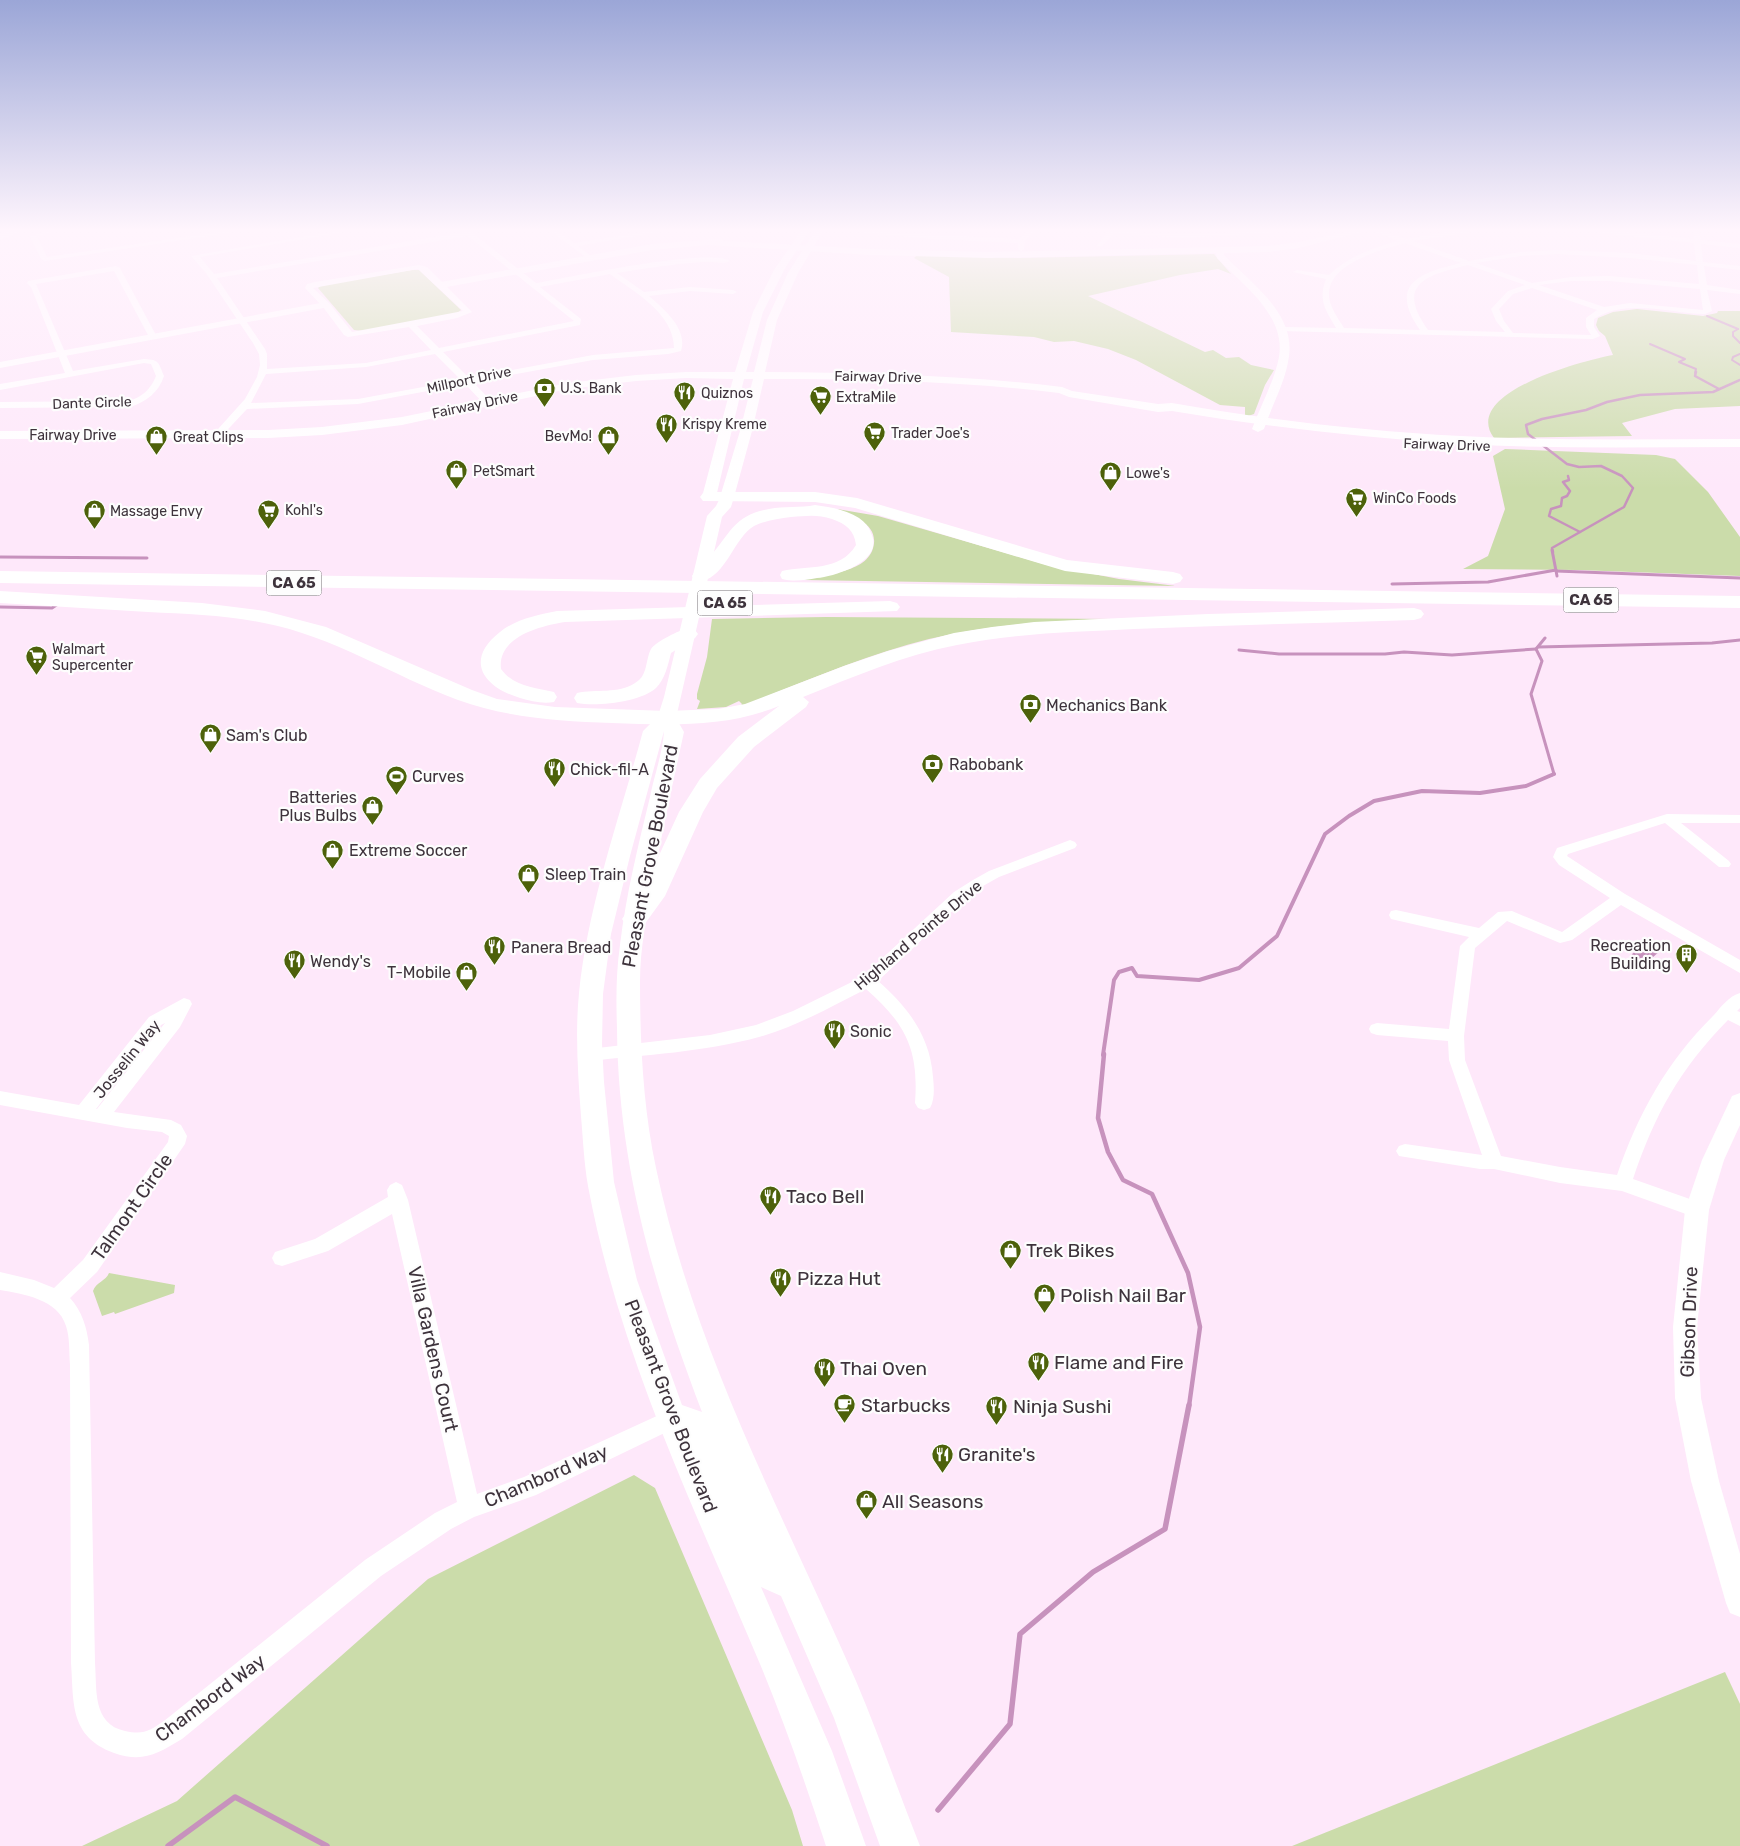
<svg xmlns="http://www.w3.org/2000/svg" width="1740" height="1846" font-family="Rubik,sans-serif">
	<rect width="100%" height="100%" fill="#fee8fa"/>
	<!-- green -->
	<g fill="#cbdcaa">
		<polygon points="1214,254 1231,274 1218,269 1180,275 1088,296 1205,352 1213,350 1226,358 1239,357 1251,365 1274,370 1265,385 1254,414 1245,417 1245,407 1220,405 1136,360 1108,349 1074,341 1054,342 1034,337 951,332 949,277 914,258 917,255 1017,258"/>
		<polygon points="412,270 419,270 461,310 457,313 364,331 354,330 318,288 322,285"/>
		<path d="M 1637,309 L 1703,316 L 1717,313 L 1718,311 L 1740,311 L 1740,406 L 1675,409 L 1622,423 L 1632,436 L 1494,438 C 1460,392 1586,360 1613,355 L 1605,336 L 1599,331 L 1596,325 L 1598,318 L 1613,312 Z"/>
		<polygon points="1505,449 1656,455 1675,459 1708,492 1740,537 1740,576 1578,570 1463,569 1488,556 1505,509 1493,456"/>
		<path d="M 837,509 L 878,516 L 1047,565 L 1119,579 L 1176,586 L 804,580 C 824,573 871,574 874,543 C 876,523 852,516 837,509 Z"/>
		<path d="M 826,617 L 1114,619 C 1052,621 990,624 929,639 C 864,655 802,683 740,707 L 742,704 L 739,701 L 726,707 L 697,709 L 700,701 L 697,699 L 697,694 L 707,657 L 712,619 Z"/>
		<path d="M 109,1273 L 175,1285 L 174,1293 L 115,1314 L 114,1312 L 102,1316 L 93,1291 C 96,1282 106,1281 109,1273 Z"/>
		<polygon points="634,1475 655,1488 792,1810 803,1846 82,1846 177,1801 428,1579"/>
		<polygon points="1725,1672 1740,1704 1740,1846 1292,1846"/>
	</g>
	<!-- water -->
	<polygon fill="#c792bd" points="1648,946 1651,946 1660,951 1637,971 1628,965 1630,964 1627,962 1633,953"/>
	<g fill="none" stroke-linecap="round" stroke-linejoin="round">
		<!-- stream-far5 -->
		<g stroke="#c792bd" stroke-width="2">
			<polyline points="1707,316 1738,329"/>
			<polyline points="1738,329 1733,332 1733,336 1740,343"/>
			<polyline points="1650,344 1685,359 1679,362 1696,369 1695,373"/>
			<polyline points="1740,354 1733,357 1732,360 1740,365"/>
		</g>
		<!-- stream-far4 -->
		<g stroke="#c792bd" stroke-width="2.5">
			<polyline points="1696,372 1695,376 1719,389"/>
			<polyline points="1568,476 1569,480 1563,482 1570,491 1567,496 1562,498 1561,506 1551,509 1549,516 1580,532"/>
			<polyline points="1553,552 1552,548 1624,507 1633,488 1622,476 1601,466 1579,467 1567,464 1528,434 1526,425 1542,419 1586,410 1607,402 1640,395 1713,392 1740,380"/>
		</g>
		<!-- stream-far3 -->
		<g stroke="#c792bd" stroke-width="3">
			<polyline points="1552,550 1557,576"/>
			<polyline points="0,557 147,558"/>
			<polyline points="1556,571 1740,578"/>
			<polyline points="1392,584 1488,582 1556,570"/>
			<polyline points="0,607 52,608 58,604"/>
			<polyline points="1545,638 1536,649 1542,661 1531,694 1554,774 1552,775"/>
			<polyline points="1538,647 1712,643 1740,640"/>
			<polyline points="1239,650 1279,654 1385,654 1404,652 1452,655 1536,649"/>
		</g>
		<!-- stream-far2 -->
		<polyline stroke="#c792bd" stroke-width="4" points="1103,1055 1114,980 1119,972 1132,968 1137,976 1199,980 1239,968 1277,936 1325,834 1349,816 1374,801 1422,791 1480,793 1526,786 1554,774"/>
		<!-- stream-far1 -->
		<polyline stroke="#c792bd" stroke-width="4.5" points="1104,1054 1098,1118 1108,1152 1123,1180 1152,1194 1188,1273 1200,1327 1189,1406"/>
		<!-- stream -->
		<g stroke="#c792bd" stroke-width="5.5">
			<polyline points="938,1810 1010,1724 1020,1634 1093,1572 1165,1529 1189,1405"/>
			<polyline points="168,1846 235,1797 327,1846"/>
		</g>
		<!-- minor -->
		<g fill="#fff" fill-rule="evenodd">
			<polygon points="46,231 56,231 37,237 47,257 226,231 241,231 45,261 41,259 30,236"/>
			<path d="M 337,231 L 351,231 L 200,257 L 214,274 L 470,231 L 536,283 C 567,278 708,247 730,261 C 723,265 711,261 703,262 C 674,264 646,268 617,273 L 644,292 L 690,287 L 733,290 L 737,292 L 733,294 L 690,291 L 649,296 C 664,309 688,329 681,351 L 668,354 L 593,360 L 473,382 L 495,405 L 495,409 L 489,409 L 465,384 L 358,404 L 247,409 L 216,442 L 210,442 L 210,438 L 245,399 L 257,377 L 260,365 L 259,354 L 253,343 L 206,273 L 191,256 ZM 468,236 L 574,321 L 439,348 L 417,326 L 457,318 L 472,312 L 427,267 L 419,265 L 315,282 L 307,284 L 305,288 L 323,307 L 344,335 L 348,337 L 409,327 L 431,350 L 366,363 L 267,369 L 267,354 L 265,349 L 217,278 ZM 418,269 L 463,311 L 352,332 L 329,303 L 313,288 ZM 610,274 C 634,292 674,313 674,348 L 593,355 L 469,378 L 443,352 L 580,325 L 581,319 L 540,287 ZM 435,354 L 461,380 L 358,399 L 251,403 L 266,374 L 366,367 Z"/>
			<polygon points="550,231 557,231 574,243 651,231 665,231 578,246 592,257 594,258 590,260"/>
			<polygon points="862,231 1019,239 1028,231 1035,231 1025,240 1024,249 1021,251 1018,249 1018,243 932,239 865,233"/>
			<polygon points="1105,231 1183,234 1271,231 1268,233 1183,238 1114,233 1102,246 1098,246 1097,245 1107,233"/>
			<path d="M 1373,231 L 1382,231 L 1406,239 L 1450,231 L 1469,231 L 1466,233 L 1413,241 L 1469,261 L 1520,252 L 1557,250 L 1630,253 L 1696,261 L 1694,243 L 1601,233 L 1598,231 L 1617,231 L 1694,239 L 1693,231 L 1699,231 L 1701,240 L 1740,244 L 1740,248 L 1701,244 L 1703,262 L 1740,266 L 1740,270 L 1704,266 L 1707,285 L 1740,290 L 1740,294 L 1707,290 L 1712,311 L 1705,314 C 1669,313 1626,298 1594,319 L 1594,327 L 1600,336 L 1593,339 L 1280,331 L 1279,329 L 1283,327 L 1336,328 C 1325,309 1318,300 1326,279 L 1293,272 L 1297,270 L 1329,275 C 1349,256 1372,248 1398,241 ZM 1405,243 L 1461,263 C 1419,273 1388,284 1420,330 L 1344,328 C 1338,318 1328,305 1329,293 C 1330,263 1381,250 1405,243 ZM 1557,254 L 1630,258 L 1697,265 L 1699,284 L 1609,276 L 1571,277 L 1532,283 L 1476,263 L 1520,256 ZM 1468,265 L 1525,285 L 1508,291 L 1491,309 L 1496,321 L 1505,332 L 1428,330 C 1395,284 1426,275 1468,265 ZM 1571,281 L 1609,281 L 1700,289 L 1703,310 L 1630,303 L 1604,307 L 1539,285 ZM 1532,288 L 1597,310 L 1586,318 L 1586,327 L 1591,335 L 1513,333 L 1504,321 L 1499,309 L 1513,294 Z"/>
			<path d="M 116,266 L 120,268 L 157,337 L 156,339 L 149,337 L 114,271 L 36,284 L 73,371 L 144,359 C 160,360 158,362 164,376 C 159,392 146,402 130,407 L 0,408 L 0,402 L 129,401 C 142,397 151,389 156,376 L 151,364 L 144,363 L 0,390 L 0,384 L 65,373 L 31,287 L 27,283 L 28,281 Z"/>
			<path d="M 1667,814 L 1740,815 L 1740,823 L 1681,823 L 1729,861 L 1731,864 L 1729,867 L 1719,867 L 1665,823 L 1568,854 L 1567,856 L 1625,894 L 1740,960 L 1740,973 L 1621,905 L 1572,940 L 1560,943 L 1507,921 L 1475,948 L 1464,1036 L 1465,1060 L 1501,1156 L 1560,1167 L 1617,1175 C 1638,1114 1667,1061 1714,1015 C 1721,1007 1729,996 1740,993 L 1740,1008 L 1737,1011 L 1740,1012 L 1740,1026 L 1728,1020 C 1679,1070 1655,1114 1633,1179 L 1704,1204 L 1706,1210 L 1704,1216 L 1697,1218 L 1622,1191 L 1560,1183 L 1494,1169 L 1480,1169 L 1399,1156 L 1396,1151 L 1399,1146 L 1405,1144 L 1482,1155 L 1449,1060 L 1448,1041 L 1377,1035 L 1371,1033 L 1369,1029 L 1371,1025 L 1377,1023 L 1449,1029 L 1460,946 L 1469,937 L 1391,919 L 1389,915 L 1391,911 L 1396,910 L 1479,928 L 1498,912 L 1512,911 L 1562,932 L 1610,898 L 1559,865 L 1553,857 L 1557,848 Z"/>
			<path d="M 1070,840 L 1075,842 L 1077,845 L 1075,848 L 999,877 L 983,886 L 964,900 L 878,981 C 908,1007 930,1036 933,1077 C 934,1087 935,1099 930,1108 L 924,1110 L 918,1108 L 915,1103 C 919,1050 906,1024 866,989 C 832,1006 796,1027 759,1037 C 704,1052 645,1055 589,1061 L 583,1060 L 581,1055 L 583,1050 L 589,1049 L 710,1035 L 756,1025 L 793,1011 L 862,977 L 954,892 L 973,880 L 989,871 Z"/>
			<path d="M 184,998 L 190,1000 L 192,1004 L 180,1027 L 114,1112 L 171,1120 L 181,1125 L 187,1136 L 185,1144 L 97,1272 L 70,1298 C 82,1311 87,1328 89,1345 L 95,1663 C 97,1689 92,1724 125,1731 C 144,1735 149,1731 164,1721 L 365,1560 L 435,1513 L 457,1502 L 392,1214 L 328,1251 L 282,1266 L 275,1264 L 272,1258 L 275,1252 L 315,1239 L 388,1197 L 387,1190 L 390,1185 L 396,1182 L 402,1185 L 408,1200 L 477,1494 L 524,1477 L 672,1409 L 679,1412 L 682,1419 L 679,1426 L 536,1495 L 474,1517 L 451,1529 L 381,1576 L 182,1739 C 157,1754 143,1763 114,1753 C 69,1736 74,1703 71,1663 L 70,1365 C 69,1352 70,1338 66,1326 C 58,1299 23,1294 0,1290 L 0,1272 L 34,1280 L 54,1288 L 83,1260 L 168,1142 L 169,1136 L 162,1132 L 127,1128 L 0,1105 L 0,1091 L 79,1105 L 149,1017 ZM 165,1023 L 97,1109 L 96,1109 L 161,1025 Z"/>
		</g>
		<!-- tertiary -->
		<g fill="#fff" fill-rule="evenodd">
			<path d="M 1351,231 L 1365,231 L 1299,248 L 1269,252 L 1224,253 L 1224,255 C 1251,283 1295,313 1289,356 C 1286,381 1272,405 1264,429 L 1258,432 L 1252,429 C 1261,405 1274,382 1279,357 C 1286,315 1243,285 1217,258 L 1216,253 L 988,258 L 871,255 L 708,245 L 652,250 L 441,288 L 436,285 L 441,282 L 652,244 L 720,239 L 724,241 L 871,249 L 988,252 L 1269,246 L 1299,242 Z"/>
			<polygon points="326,302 331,305 329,307 0,368 0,362"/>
			<polygon points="1740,1093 1740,1125 1724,1160 1709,1210 1697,1327 1701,1398 1719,1481 1740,1554 1740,1617 1730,1613 1726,1603 1691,1481 1675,1398 1673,1327 1685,1210 1702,1160 1732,1096"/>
		</g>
		<!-- secondary -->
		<g fill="#fff" fill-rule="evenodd">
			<polygon points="10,231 22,231 0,240 0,234"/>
			<path d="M 801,231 L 809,231 L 784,270 L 763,312 L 746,372 L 754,372 L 767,320 L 788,273 L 815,231 L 823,231 L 798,273 L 777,320 L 765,372 C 865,373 963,375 1062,387 L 1072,391 L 1158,404 L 1172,403 C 1268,420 1364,431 1461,436 C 1554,441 1647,439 1740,439 L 1740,447 C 1647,447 1554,449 1461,444 C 1364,438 1268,427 1172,411 L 1158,412 L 1069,397 L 1059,393 C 961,381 863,379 764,379 L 752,431 L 734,497 L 727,501 L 720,497 L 740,431 L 753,379 L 744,379 L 716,497 L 709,501 L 702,497 L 733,379 L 686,378 L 636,381 L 568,389 L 402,425 L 322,435 L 268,438 L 0,439 L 0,431 L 268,430 L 322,427 L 402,417 L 568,383 L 636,375 L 686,372 L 735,372 L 753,312 L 774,270 Z"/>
		</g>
		<!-- primary -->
		<path fill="#fff" fill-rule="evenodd" d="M 727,493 L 732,494 L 734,497 L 731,507 L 722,517 L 676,718 L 684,732 C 673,782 662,832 653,882 C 647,914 640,948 640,981 C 640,1043 643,1107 656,1168 C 695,1353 781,1510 856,1681 C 879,1735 898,1791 920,1846 L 880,1846 L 834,1718 L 781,1596 L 761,1587 L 832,1751 L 866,1846 L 826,1846 C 806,1785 785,1724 760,1664 C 693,1505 620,1357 588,1186 C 584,1163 583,1139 581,1116 C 578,1075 575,1033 579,993 C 588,904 620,817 643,731 L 658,716 L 664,697 L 707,516 L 716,506 L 722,494 ZM 664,731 C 663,752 654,776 650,797 C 638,846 626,895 620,945 C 616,973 616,1000 617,1028 C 618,1165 654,1286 702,1412 L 682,1405 L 637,1280 L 614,1182 L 604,1082 L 602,1044 L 603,994 L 611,934 L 630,856 Z"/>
		<!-- motorway -->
		<g fill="#fff" fill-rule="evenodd">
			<polygon points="709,492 815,492 857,498 1067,560 1173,572 1180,574 1183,578 1180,582 1173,584 1065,571 855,508 815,502 703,501 700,497 703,493"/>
			<path d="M 815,505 C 830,507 847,510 859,518 C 865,522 869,527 871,533 C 885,561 836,576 817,578 C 806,580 794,582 782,579 L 780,575 L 782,571 C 808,565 840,572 856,545 C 854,530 846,524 832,519 C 817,514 806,516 791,517 C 778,519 766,520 754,526 C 734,538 726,576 702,581 L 1740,596 L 1740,608 L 0,583 L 0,571 L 699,581 L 694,580 L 692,576 C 697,567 706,561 713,553 C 732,530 736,515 769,509 C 784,506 801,508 815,505 Z"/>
			<path d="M 0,591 L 202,603 L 265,611 L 326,627 L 472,690 L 497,699 L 555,707 L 667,711 L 718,709 L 745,704 L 844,666 L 888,651 L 954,633 L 992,627 L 1034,622 L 1208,614 L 1414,608 L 1421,610 L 1424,614 L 1421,618 L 1414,620 C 1321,623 1227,625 1134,629 C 1075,632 1015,633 957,645 C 904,655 853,677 803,697 L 809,702 L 806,707 L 754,747 L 717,788 L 703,812 L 665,896 L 644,925 L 635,928 L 626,925 L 622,919 L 644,888 L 679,812 L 700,779 L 738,737 L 779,706 C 725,728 669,725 612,723 C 560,721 508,718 458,700 C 393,676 333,636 264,623 C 226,615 187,614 148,612 C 99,609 49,606 0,603 Z"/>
			<path d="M 890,601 L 897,603 L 900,607 L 897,611 L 565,622 C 540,626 497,637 501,669 C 513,686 535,688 554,692 L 557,697 L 554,702 C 542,704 531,701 520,698 C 483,687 464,660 500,632 C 516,619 538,615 557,611 Z"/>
			<path d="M 688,628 L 695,630 L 698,634 L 695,638 L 671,653 C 668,665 665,679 656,688 C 641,702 596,707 577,703 L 574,698 L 577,693 C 596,689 618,694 635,683 C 648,676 645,661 651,649 C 655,642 680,630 688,628 Z"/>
		</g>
	</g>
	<!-- sky -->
	<linearGradient id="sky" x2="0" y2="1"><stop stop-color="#9ba6d7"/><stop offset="0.47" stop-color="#fff5fd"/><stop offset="1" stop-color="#fff5fd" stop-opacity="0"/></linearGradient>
	<rect width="1740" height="489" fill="url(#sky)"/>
	<!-- icons -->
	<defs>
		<symbol id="bank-pin" viewBox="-11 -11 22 30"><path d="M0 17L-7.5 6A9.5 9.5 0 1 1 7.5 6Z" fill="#4d610a" stroke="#fdfdfd"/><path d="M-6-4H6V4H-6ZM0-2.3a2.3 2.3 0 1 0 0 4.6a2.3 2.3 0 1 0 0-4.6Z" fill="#fff"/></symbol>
		<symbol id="restaurant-pin" viewBox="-11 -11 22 30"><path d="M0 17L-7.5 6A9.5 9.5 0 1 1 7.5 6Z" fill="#4d610a" stroke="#fdfdfd"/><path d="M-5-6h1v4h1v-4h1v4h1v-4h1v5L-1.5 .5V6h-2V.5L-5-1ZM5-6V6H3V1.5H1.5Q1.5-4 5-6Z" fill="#fff"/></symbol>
		<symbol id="supermarket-pin" viewBox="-11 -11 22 30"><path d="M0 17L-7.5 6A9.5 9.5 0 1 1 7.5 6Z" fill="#4d610a" stroke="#fdfdfd"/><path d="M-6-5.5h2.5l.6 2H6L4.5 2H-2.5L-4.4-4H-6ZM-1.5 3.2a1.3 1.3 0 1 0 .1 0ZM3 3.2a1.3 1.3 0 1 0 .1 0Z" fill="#fff"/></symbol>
		<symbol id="shop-pin" viewBox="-11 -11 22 30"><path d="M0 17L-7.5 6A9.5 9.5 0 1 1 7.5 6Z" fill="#4d610a" stroke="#fdfdfd"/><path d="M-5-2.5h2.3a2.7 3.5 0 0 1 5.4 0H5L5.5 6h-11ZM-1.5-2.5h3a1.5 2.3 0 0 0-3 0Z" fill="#fff"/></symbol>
		<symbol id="stadium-pin" viewBox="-11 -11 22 30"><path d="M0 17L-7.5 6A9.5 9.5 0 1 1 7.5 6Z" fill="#4d610a" stroke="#fdfdfd"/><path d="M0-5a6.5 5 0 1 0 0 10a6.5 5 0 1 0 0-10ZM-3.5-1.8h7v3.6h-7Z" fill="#fff"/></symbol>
		<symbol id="building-pin" viewBox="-11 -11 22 30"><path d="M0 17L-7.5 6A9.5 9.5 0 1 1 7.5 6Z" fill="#4d610a" stroke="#fdfdfd"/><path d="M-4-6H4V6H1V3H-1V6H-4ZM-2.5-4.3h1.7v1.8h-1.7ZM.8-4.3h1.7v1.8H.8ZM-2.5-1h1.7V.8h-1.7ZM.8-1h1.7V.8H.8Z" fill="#fff"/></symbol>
		<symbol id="cafe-pin" viewBox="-11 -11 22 30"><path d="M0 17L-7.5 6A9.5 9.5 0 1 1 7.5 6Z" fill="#4d610a" stroke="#fdfdfd"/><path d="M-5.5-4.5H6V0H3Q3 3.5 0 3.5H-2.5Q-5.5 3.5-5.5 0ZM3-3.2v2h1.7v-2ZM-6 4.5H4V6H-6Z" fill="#fff"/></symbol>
	</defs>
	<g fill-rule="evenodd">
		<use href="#bank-pin" x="532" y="376" width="25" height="34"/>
		<use href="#restaurant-pin" x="672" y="380" width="25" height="34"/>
		<use href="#supermarket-pin" x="808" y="384" width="25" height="34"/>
		<use href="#restaurant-pin" x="654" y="412" width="25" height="34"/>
		<use href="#supermarket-pin" x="862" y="420" width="25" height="34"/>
		<use href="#shop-pin" x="596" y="424" width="25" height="34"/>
		<use href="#shop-pin" x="144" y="424" width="25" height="34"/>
		<use href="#shop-pin" x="444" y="458" width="25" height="34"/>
		<use href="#shop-pin" x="1098" y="460" width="25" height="34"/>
		<use href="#supermarket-pin" x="1344" y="486" width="25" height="34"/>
		<use href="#supermarket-pin" x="256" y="498" width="25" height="34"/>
		<use href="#shop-pin" x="82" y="498" width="25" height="34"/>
		<use href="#supermarket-pin" x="24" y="644" width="25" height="34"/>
		<use href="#bank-pin" x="1018" y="692" width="25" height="34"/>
		<use href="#shop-pin" x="198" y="722" width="25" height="34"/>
		<use href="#bank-pin" x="920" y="752" width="25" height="34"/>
		<use href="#restaurant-pin" x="542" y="756" width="25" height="34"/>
		<use href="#stadium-pin" x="384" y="764" width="25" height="34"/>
		<use href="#shop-pin" x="360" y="794" width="25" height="34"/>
		<use href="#shop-pin" x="320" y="838" width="25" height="34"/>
		<use href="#shop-pin" x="516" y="862" width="25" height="34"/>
		<use href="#restaurant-pin" x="482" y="934" width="25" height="34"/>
		<use href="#building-pin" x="1674" y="942" width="25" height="34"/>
		<use href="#restaurant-pin" x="282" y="948" width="25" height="34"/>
		<use href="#shop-pin" x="454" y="960" width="25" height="34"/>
		<use href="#restaurant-pin" x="822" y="1018" width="25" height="34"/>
		<use href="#restaurant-pin" x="758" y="1184" width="25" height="34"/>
		<use href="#shop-pin" x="998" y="1238" width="25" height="34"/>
		<use href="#restaurant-pin" x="768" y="1266" width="25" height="34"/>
		<use href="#shop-pin" x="1032" y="1282" width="25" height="34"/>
		<use href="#restaurant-pin" x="1026" y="1350" width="25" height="34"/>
		<use href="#restaurant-pin" x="812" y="1356" width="25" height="34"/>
		<use href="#cafe-pin" x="832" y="1392" width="25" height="34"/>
		<use href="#restaurant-pin" x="984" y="1394" width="25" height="34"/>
		<use href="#restaurant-pin" x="930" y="1442" width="25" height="34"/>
		<use href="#shop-pin" x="854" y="1488" width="25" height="34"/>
	</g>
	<g text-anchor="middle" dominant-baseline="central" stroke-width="4.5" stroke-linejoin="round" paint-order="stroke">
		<!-- far-street labels -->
		<g font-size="14" fill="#3e333c" stroke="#fdfdfd">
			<text transform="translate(878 377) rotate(1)">Fairway Drive</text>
			<text transform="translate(469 380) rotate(-12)">Millport Drive</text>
			<text transform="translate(92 403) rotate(-2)">Dante Circle</text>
			<text transform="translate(475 405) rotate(-12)">Fairway Drive</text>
			<text x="73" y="435">Fairway Drive</text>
			<text transform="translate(1447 445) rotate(2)">Fairway Drive</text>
		</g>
		<!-- far-poi labels -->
		<g font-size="14" fill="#3e333c" stroke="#fdfdfd" text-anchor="start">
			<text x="560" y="388">U.S. Bank</text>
			<text x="701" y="393">Quiznos</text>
			<text x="836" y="397">ExtraMile</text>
			<text x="682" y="424">Krispy Kreme</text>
			<text x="891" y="433">Trader Joe's</text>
			<text x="592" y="436" text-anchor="end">BevMo!</text>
			<text x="173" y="437">Great Clips</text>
			<text x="473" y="471">PetSmart</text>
			<text x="1126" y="473">Lowe's</text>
			<text x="1373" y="498">WinCo Foods</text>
			<text x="285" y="510">Kohl's</text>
			<text x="110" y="511">Massage Envy</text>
			<text x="52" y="649">Walmart<tspan x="52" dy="16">Supercenter</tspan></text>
		</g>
		<!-- shield labels -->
		<g fill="#fdfdfd" stroke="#777076" stroke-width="1">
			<rect x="266.5" y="570.5" width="55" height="25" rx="4"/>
			<rect x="1563.5" y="587.5" width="55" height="25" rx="4"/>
			<rect x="697.5" y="590.5" width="55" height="25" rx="4"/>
		</g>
		<g font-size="15" font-weight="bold" fill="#3e333c">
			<text x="294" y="583">CA 65</text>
			<text x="1591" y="600">CA 65</text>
			<text x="725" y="603">CA 65</text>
		</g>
		<!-- poi labels -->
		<g font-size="16" fill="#3e333c" stroke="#fdfdfd" text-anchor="start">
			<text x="1046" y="705">Mechanics Bank</text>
			<text x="226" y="735">Sam's Club</text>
			<text x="949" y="764">Rabobank</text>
			<text x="570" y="769">Chick-fil-A</text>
			<text x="412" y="776">Curves</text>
			<text x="357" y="797" text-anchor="end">Batteries<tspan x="357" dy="18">Plus Bulbs</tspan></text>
			<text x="349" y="850">Extreme Soccer</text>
			<text x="545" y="874">Sleep Train</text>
			<text x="1671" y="945" text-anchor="end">Recreation<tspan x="1671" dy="18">Building</tspan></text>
			<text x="511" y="947">Panera Bread</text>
			<text x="310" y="961">Wendy's</text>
			<text x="451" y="972" text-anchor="end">T-Mobile</text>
			<text x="850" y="1031">Sonic</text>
		</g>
		<!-- street labels -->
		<g font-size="16" fill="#3e333c" stroke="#fdfdfd">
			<text transform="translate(918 935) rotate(-40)">Highland Pointe Drive</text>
			<text transform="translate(127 1059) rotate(-51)">Josselin Way</text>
		</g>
		<!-- near-street labels -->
		<g font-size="19" fill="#3e333c" stroke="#fdfdfd">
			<text transform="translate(650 856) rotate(-79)">Pleasant Grove Boulevard</text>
			<text transform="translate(132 1207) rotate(-55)">Talmont Circle</text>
			<text transform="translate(1689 1322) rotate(-88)">Gibson Drive</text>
			<text transform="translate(433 1349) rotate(77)">Villa Gardens Court</text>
			<text transform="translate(671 1406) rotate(69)">Pleasant Grove Boulevard</text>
			<text transform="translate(546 1476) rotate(-23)">Chambord Way</text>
			<text transform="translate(210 1698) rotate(-37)">Chambord Way</text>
		</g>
		<!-- near-poi labels -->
		<g font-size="19" fill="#3e333c" stroke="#fdfdfd" text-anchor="start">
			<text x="786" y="1196">Taco Bell</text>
			<text x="1026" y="1250">Trek Bikes</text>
			<text x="797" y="1278">Pizza Hut</text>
			<text x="1060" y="1295">Polish Nail Bar</text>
			<text x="1054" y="1362">Flame and Fire</text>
			<text x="840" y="1368">Thai Oven</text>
			<text x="861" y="1405">Starbucks</text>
			<text x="1013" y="1406">Ninja Sushi</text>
			<text x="958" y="1454">Granite's</text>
			<text x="882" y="1501">All Seasons</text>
		</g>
	</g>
</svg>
